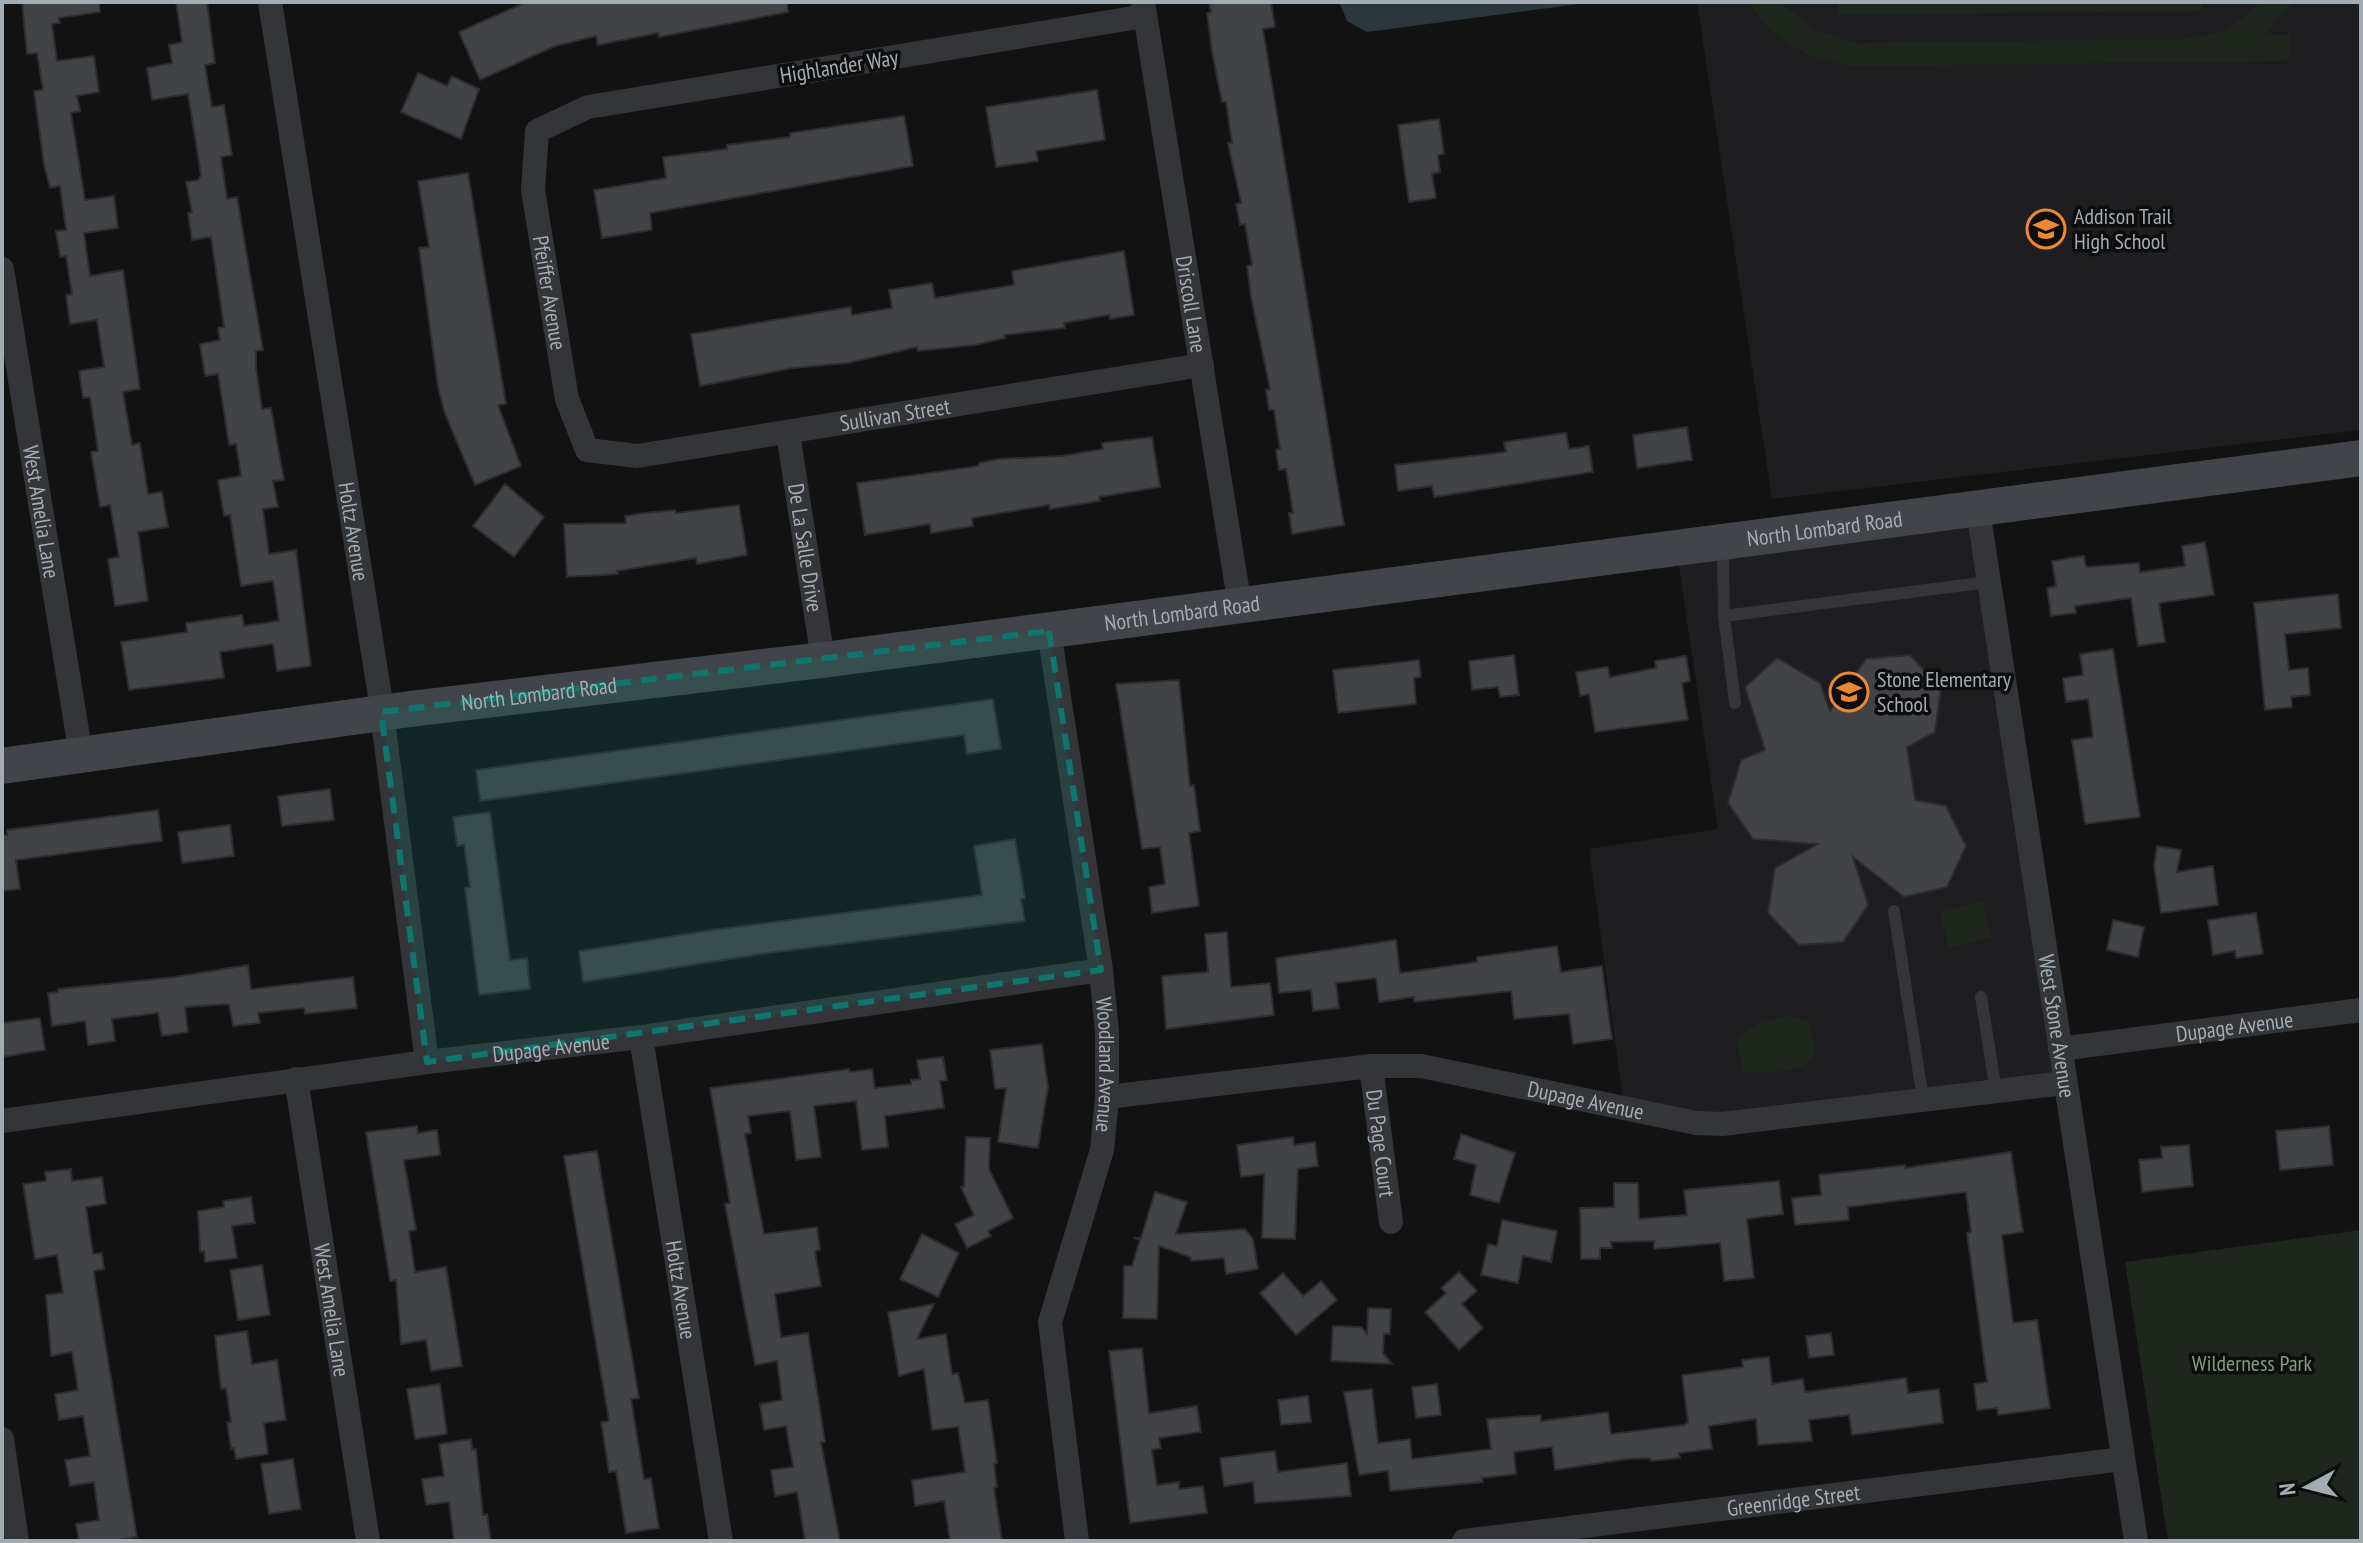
<svg xmlns="http://www.w3.org/2000/svg" width="2363" height="1543" font-family="'PT Sans Narrow',sans-serif">
	<rect width="100%" height="100%" fill="#121213"/>
	<!-- built -->
	<g fill="#1e1e20">
		<polygon points="1697,2 2361,2 2361,430 1772,499"/>
		<polygon points="1973,515 2062,1078 1717,1118 1623,1100 1589,849 1718,829 1677,554"/>
	</g>
	<!-- green -->
	<g fill="#1f261e">
		<path d="M 1749,2 L 1780,2 L 1817,31 L 1857,43 L 2186,39 L 2228,30 L 2262,2 L 2294,2 L 2264,35 L 2290,35 L 2289,61 L 1856,66 C 1811,62 1772,41 1749,2 Z"/>
		<polygon points="1838,2 2202,2 2202,11 1838,15"/>
		<polygon points="1982,901 1991,937 1949,948 1940,913"/>
		<path d="M 1787,1016 L 1808,1020 C 1810,1029 1816,1042 1815,1052 C 1812,1074 1760,1073 1743,1071 L 1736,1037 L 1757,1025 Z"/>
		<polygon points="2361,1230 2361,1541 2168,1541 2125,1262"/>
	</g>
	<!-- water -->
	<polygon fill="#2c373b" points="1339,2 1595,2 1367,32 1347,21"/>
	<!-- building -->
	<g fill="#414346" stroke="#2c2d2f" stroke-width="2">
		<polygon points="22,2 99,2 100,12 59,18 60,23 52,24 57,61 94,56 99,92 77,96 80,111 71,113 85,200 114,196 118,228 84,233 90,276 123,270 140,389 123,392 132,445 140,443 148,494 162,492 168,527 138,532 148,601 115,606 108,559 119,557 110,505 100,507 91,452 98,451 90,397 83,398 79,371 104,367 97,320 70,324 66,295 72,294 66,256 60,257 56,231 66,230 60,186 50,188 44,165 34,91 43,90 37,53 27,54"/>
		<polygon points="176,2 207,2 215,63 205,65 212,107 224,105 232,155 221,157 227,199 237,197 263,350 256,351 256,368 262,409 271,408 284,480 273,481 278,507 263,509 269,554 296,550 311,666 277,671 273,644 220,652 224,678 129,690 121,642 187,632 186,623 242,615 244,626 279,621 273,581 241,586 230,515 224,516 218,480 241,476 236,444 229,445 218,374 205,376 200,344 220,340 218,328 224,327 211,237 192,240 188,213 192,212 186,182 198,180 201,175 188,94 152,100 147,68 172,63 169,45 182,42"/>
		<polygon points="526,2 787,2 788,12 659,37 658,33 598,45 596,36 555,46 480,80 459,32"/>
		<polygon points="1209,2 1271,2 1275,27 1263,29 1344,525 1292,534 1289,513 1293,513 1286,469 1279,470 1276,450 1280,449 1274,410 1269,410 1266,390 1270,389 1251,297 1247,266 1252,265 1245,224 1240,225 1236,204 1241,203 1228,143 1232,143 1226,102 1222,102 1212,52 1207,13 1211,12"/>
		<polygon points="418,73 447,86 452,76 479,89 461,139 401,112"/>
		<polygon points="1097,90 1105,140 1036,151 1038,161 996,167 986,107"/>
		<polygon points="904,116 913,166 650,213 652,230 602,238 594,190 666,178 663,157 727,149 727,145 790,137 790,133"/>
		<polygon points="1439,119 1444,154 1438,155 1440,172 1432,174 1436,198 1409,202 1398,125"/>
		<polygon points="468,173 506,404 498,405 521,466 475,485 445,414 438,387 419,248 429,247 418,181"/>
		<polygon points="1124,251 1134,315 1110,319 1109,315 1064,323 1065,328 1004,335 1005,338 975,345 918,351 917,347 848,363 793,368 700,386 691,334 851,307 852,315 892,308 889,290 932,283 935,298 1014,285 1012,271"/>
		<polygon points="1687,427 1692,460 1637,468 1633,435"/>
		<polygon points="1566,433 1569,449 1589,446 1593,472 1434,497 1432,486 1398,491 1395,465 1506,452 1504,442"/>
		<polygon points="1152,437 1160,487 1099,497 1100,501 1050,509 1049,505 972,518 973,526 931,533 930,524 865,535 857,483 979,466 979,463 999,459 1062,456 1103,449 1102,443"/>
		<polygon points="505,484 544,517 514,557 473,526"/>
		<polygon points="739,505 747,555 697,564 696,558 617,571 618,574 567,577 564,524 626,523 625,516 645,513 675,510 676,513"/>
		<polygon points="2205,542 2214,595 2159,603 2165,642 2138,646 2131,598 2075,606 2076,613 2051,616 2047,588 2056,586 2052,561 2084,556 2086,567 2139,563 2140,572 2185,566 2182,546"/>
		<polygon points="2338,594 2341,628 2285,634 2289,670 2308,668 2310,695 2291,697 2292,707 2265,710 2254,603"/>
		<polygon points="2113,649 2140,817 2085,824 2072,740 2093,737 2088,699 2066,702 2063,678 2083,675 2080,654"/>
		<polygon points="1514,655 1519,695 1500,697 1498,687 1472,690 1469,661"/>
		<polygon points="1910,655 1941,688 1935,732 1907,747 1915,800 1946,806 1966,846 1947,887 1904,897 1853,857 1868,905 1843,942 1799,945 1768,913 1775,868 1818,844 1753,839 1728,803 1741,760 1765,750 1745,687 1777,658 1820,683 1830,711 1866,659"/>
		<polygon points="1686,656 1690,681 1682,683 1688,720 1595,732 1589,694 1580,696 1576,672 1608,667 1610,677 1656,668 1655,661"/>
		<polygon points="1419,660 1421,677 1414,678 1416,704 1338,713 1333,670"/>
		<polygon points="1179,680 1190,786 1194,785 1200,831 1189,833 1199,906 1152,913 1149,887 1165,884 1160,847 1142,849 1116,684"/>
		<polygon points="993,699 1001,749 967,754 964,735 480,801 476,770"/>
		<polygon points="330,789 334,820 282,826 278,796"/>
		<polygon points="158,810 162,841 16,860 20,889 2,891 2,835 7,835 7,830"/>
		<polygon points="490,812 510,960 527,958 530,989 479,995 465,888 470,887 464,845 457,846 453,817"/>
		<polygon points="230,825 234,856 182,863 178,832"/>
		<polygon points="1015,839 1025,898 1021,899 1025,921 768,953 583,982 579,951 712,930 982,895 974,846"/>
		<polygon points="2157,846 2181,850 2177,872 2213,866 2218,905 2161,913 2154,866"/>
		<polygon points="2256,913 2263,954 2236,958 2235,951 2213,955 2208,920"/>
		<polygon points="2113,920 2144,927 2138,957 2107,950"/>
		<polygon points="1227,932 1231,987 1270,983 1274,1015 1166,1029 1162,976 1208,972 1205,934"/>
		<polygon points="1396,940 1400,973 1477,962 1477,957 1557,946 1561,972 1602,966 1612,1039 1573,1044 1569,1014 1514,1019 1511,991 1414,1002 1414,997 1379,1002 1376,978 1336,983 1339,1008 1313,1011 1311,990 1279,993 1276,958"/>
		<polygon points="248,965 251,989 353,977 357,1008 305,1014 304,1008 258,1013 260,1023 233,1026 229,1004 185,1007 188,1032 162,1036 158,1013 112,1019 115,1041 88,1045 85,1021 52,1026 48,993 58,992 58,989 175,977"/>
		<polygon points="40,1018 45,1050 2,1057 2,1023"/>
		<polygon points="1042,1044 1048,1087 1038,1148 998,1142 1006,1088 995,1089 990,1050"/>
		<polygon points="943,1057 947,1080 940,1081 944,1108 885,1116 888,1147 862,1150 856,1101 814,1106 821,1157 796,1160 790,1111 748,1116 751,1133 745,1134 764,1234 817,1227 820,1250 815,1251 821,1286 775,1294 781,1337 808,1333 825,1442 821,1442 840,1541 805,1541 797,1492 775,1496 771,1470 793,1467 786,1426 764,1430 760,1404 782,1400 777,1361 755,1365 725,1204 730,1203 710,1088 849,1069 850,1072 872,1069 875,1088 911,1084 911,1080 920,1079 917,1060"/>
		<polygon points="417,1126 418,1133 437,1130 440,1155 404,1160 416,1230 409,1231 415,1272 446,1267 462,1366 431,1371 426,1340 401,1344 396,1280 390,1281 366,1132"/>
		<polygon points="2329,1126 2333,1165 2280,1170 2276,1131"/>
		<polygon points="1461,1134 1515,1153 1499,1203 1470,1195 1476,1165 1454,1159"/>
		<polygon points="966,1137 990,1138 989,1169 1013,1218 988,1231 991,1236 967,1248 955,1224 974,1215 961,1187 964,1186"/>
		<polygon points="1293,1137 1294,1145 1315,1142 1318,1166 1298,1169 1295,1239 1262,1238 1264,1174 1241,1177 1237,1145"/>
		<polygon points="2189,1145 2193,1186 2142,1192 2139,1160 2162,1158 2161,1147"/>
		<polygon points="597,1151 639,1398 631,1399 644,1479 651,1478 659,1528 626,1533 616,1471 609,1472 601,1422 609,1421 564,1156"/>
		<polygon points="2011,1152 2023,1232 2002,1235 2013,1323 2037,1320 2050,1408 1998,1415 1997,1408 1977,1410 1974,1384 1987,1382 1967,1233 1971,1232 1966,1192 1848,1207 1849,1220 1795,1225 1792,1198 1821,1195 1819,1175 1905,1165 1905,1168"/>
		<polygon points="71,1169 72,1181 102,1177 106,1204 86,1207 93,1254 102,1253 104,1269 94,1271 95,1280 137,1537 112,1541 79,1541 76,1524 99,1520 94,1482 70,1486 65,1460 90,1456 83,1416 59,1420 55,1394 78,1390 72,1352 51,1356 46,1295 63,1293 57,1255 35,1259 23,1184 46,1181 45,1172"/>
		<polygon points="1779,1181 1783,1214 1747,1219 1754,1278 1724,1281 1720,1243 1654,1249 1654,1241 1611,1242 1612,1248 1600,1248 1600,1259 1581,1259 1580,1208 1614,1207 1614,1183 1638,1183 1639,1219 1687,1215 1684,1190"/>
		<polygon points="1155,1192 1187,1202 1176,1234 1245,1229 1253,1239 1258,1269 1226,1274 1224,1258 1191,1261 1190,1257 1159,1246 1157,1319 1123,1318 1124,1266 1132,1266 1140,1240 1134,1238 1141,1238"/>
		<polygon points="251,1197 255,1223 232,1226 237,1258 205,1262 204,1251 200,1252 198,1211 224,1207 223,1201"/>
		<polygon points="1502,1220 1557,1231 1551,1262 1523,1256 1518,1283 1481,1275 1488,1244 1497,1246"/>
		<polygon points="922,1234 959,1253 938,1297 900,1279"/>
		<polygon points="262,1265 270,1315 238,1320 230,1270"/>
		<polygon points="1459,1272 1477,1291 1462,1304 1483,1328 1459,1350 1425,1312 1446,1293 1441,1288"/>
		<polygon points="1283,1273 1303,1296 1321,1281 1337,1300 1296,1335 1260,1293"/>
		<polygon points="934,1304 917,1339 946,1334 952,1374 958,1373 965,1403 988,1400 997,1463 994,1464 997,1487 994,1488 1002,1541 950,1541 944,1501 915,1506 912,1480 965,1472 958,1427 932,1430 924,1369 899,1376 888,1312"/>
		<polygon points="1368,1308 1391,1309 1390,1334 1384,1334 1383,1353 1392,1364 1331,1361 1333,1326 1361,1327 1367,1334"/>
		<polygon points="247,1331 252,1364 277,1360 286,1420 264,1423 268,1454 236,1459 234,1448 231,1449 227,1422 231,1422 226,1388 221,1389 215,1336"/>
		<polygon points="1831,1333 1834,1355 1809,1358 1806,1336"/>
		<polygon points="1142,1348 1149,1413 1197,1406 1201,1432 1159,1438 1161,1448 1152,1450 1157,1485 1179,1482 1179,1489 1203,1486 1207,1513 1130,1523 1109,1351"/>
		<polygon points="1769,1357 1772,1384 1803,1379 1805,1392 1906,1378 1908,1393 1939,1389 1943,1423 1852,1435 1849,1415 1809,1420 1812,1441 1758,1445 1756,1419 1709,1426 1712,1449 1679,1453 1680,1458 1651,1461 1650,1458 1627,1459 1555,1470 1552,1447 1514,1452 1516,1474 1482,1478 1483,1482 1390,1491 1388,1471 1359,1475 1344,1392 1372,1389 1378,1443 1410,1439 1412,1459 1491,1449 1487,1419 1541,1415 1541,1421 1608,1412 1611,1434 1684,1425 1688,1422 1682,1375 1743,1367 1742,1360"/>
		<polygon points="440,1384 447,1434 415,1439 407,1389"/>
		<polygon points="1437,1384 1441,1415 1416,1418 1412,1387"/>
		<polygon points="1308,1396 1311,1422 1281,1425 1278,1400"/>
		<polygon points="471,1439 472,1450 476,1449 483,1515 487,1514 491,1541 454,1541 449,1502 426,1505 422,1479 444,1476 439,1444"/>
		<polygon points="1275,1451 1278,1472 1347,1463 1351,1496 1255,1503 1253,1482 1224,1486 1220,1458"/>
		<polygon points="293,1459 301,1509 269,1514 261,1464"/>
	</g>
	<g fill="none" stroke-linecap="round" stroke-linejoin="round">
		<!-- lane -->
		<g stroke="#333538" stroke-width="12">
			<polyline points="1723,546 1724,616 1735,703"/>
			<polyline points="1724,616 1989,582"/>
			<polyline points="1894,911 1923,1100"/>
			<polyline points="1981,997 1996,1091"/>
		</g>
		<!-- street -->
		<g stroke="#333538" stroke-width="24">
			<path id="s1" d="M 270,2 L 379,690 L 427,1062"/>
			<path id="s2" d="M 1143,2 L 1240,606"/>
			<path id="s3" d="M 1145,16 L 588,107 L 537,131 L 533,190 L 567,399 L 587,450 L 637,456 L 1202,365"/>
			<path id="s4" d="M 2,269 L 81,755"/>
			<path id="s5" d="M 788,433 L 823,660"/>
			<path id="s6" d="M 1978,510 L 2136,1541"/>
			<path id="s7" d="M 1049,631 L 1101,970 L 1107,1032 L 1107,1097 L 1102,1150 L 1050,1322 L 1077,1541"/>
			<path id="s8" d="M 641,1037 L 721,1541"/>
			<path id="s9" d="M 2060,1049 L 2361,1010"/>
			<path id="s10" d="M 1371,1066 L 1391,1222"/>
			<path id="s11" d="M 296,1079 L 368,1541"/>
			<path id="s12" d="M 1107,1097 L 1371,1066 L 1421,1066 L 1696,1123 L 1722,1124 L 2064,1083"/>
			<path id="s13" d="M 2,1121 L 427,1062 L 641,1037 L 1101,970"/>
			<polyline points="2,1439 17,1541"/>
			<path id="s14" d="M 1464,1541 L 2123,1459"/>
		</g>
		<!-- secondary -->
		<path stroke="#414448" stroke-width="36" id="s15" d="M 2,766 L 410,709 L 823,660 L 2361,458"/>
	</g>
	<!-- marked area -->
	<path fill="#0f766e" fill-opacity="0.2" stroke="#0f766e" stroke-width="6" stroke-dasharray="16 10" stroke-linejoin="round" d="M 1049,631 L 1101,970 L 427,1062 L 381,712 Z"/>
	<!-- icons -->
	<defs>
		<symbol id="school-ring" viewBox="-11 -11 22 22"><circle r="9.5" fill="#0d0d0e" stroke="#eb8932" stroke-width="1.5"/><path d="M0-5L7-2L0 1L-7-2ZM-4 1L0 2.5L4 1V4Q0 6-4 4Z" fill="#eb8932"/></symbol>
	</defs>
	<g fill-rule="evenodd">
		<use href="#school-ring" x="2024" y="207" width="44" height="44"/>
		<use href="#school-ring" x="1827" y="670" width="44" height="44"/>
	</g>
	<g text-anchor="middle" dominant-baseline="central" stroke-width="7" stroke-linejoin="round" paint-order="stroke">
		<!-- street labels -->
		<g font-size="22" fill="#a4acb3" stroke="#0d0d0e">
			<text transform="translate(839 66) rotate(-9)">Highlander Way</text>
			<text stroke="none"><textPath href="#s3" startOffset="784">Pfeiffer Avenue</textPath></text>
			<text stroke="none"><textPath href="#s2" startOffset="306">Driscoll Lane</textPath></text>
			<text stroke="none"><textPath href="#s3" startOffset="1258">Sullivan Street</textPath></text>
			<text stroke="none"><textPath href="#s4" startOffset="246">West Amelia Lane</textPath></text>
			<text stroke="none"><textPath href="#s15" startOffset="1838">North Lombard Road</textPath></text>
			<text stroke="none"><textPath href="#s1" startOffset="536">Holtz Avenue</textPath></text>
			<text stroke="none"><textPath href="#s5" startOffset="116">De La Salle Drive</textPath></text>
			<text stroke="none"><textPath href="#s15" startOffset="1190">North Lombard Road</textPath></text>
			<text stroke="none"><textPath href="#s15" startOffset="542">North Lombard Road</textPath></text>
			<text stroke="none"><textPath href="#s6" startOffset="522">West Stone Avenue</textPath></text>
			<text stroke="none"><textPath href="#s9" startOffset="176">Dupage Avenue</textPath></text>
			<text stroke="none"><textPath href="#s13" startOffset="554">Dupage Avenue</textPath></text>
			<text stroke="none"><textPath href="#s7" startOffset="438">Woodland Avenue</textPath></text>
			<text stroke="none"><textPath href="#s12" startOffset="484">Dupage Avenue</textPath></text>
			<text stroke="none"><textPath href="#s10" startOffset="78">Du Page Court</textPath></text>
			<text stroke="none"><textPath href="#s8" startOffset="256">Holtz Avenue</textPath></text>
			<text stroke="none"><textPath href="#s11" startOffset="234">West Amelia Lane</textPath></text>
			<text stroke="none"><textPath href="#s14" startOffset="332">Greenridge Street</textPath></text>
		</g>
		<!-- poi labels -->
		<g font-size="22" fill="#a4acb3" stroke="#0d0d0e" text-anchor="start">
			<text x="2074" y="216">Addison Trail<tspan x="2074" dy="25">High School</tspan></text>
			<text x="1877" y="679">Stone Elementary<tspan x="1877" dy="25">School</tspan></text>
		</g>
		<!-- park labels -->
		<g font-size="22" fill="#809e7b" stroke="#0d0d0e">
			<text x="2252" y="1363">Wilderness Park</text>
		</g>
	</g>
	<!-- border -->
	<rect width="2363" height="1543" fill="none" stroke="#a4acb3" stroke-width="8"/>
	<!-- north arrow -->
	<g transform="translate(2307 1487) rotate(263)" stroke="#0d0d0e" stroke-width="6" paint-order="stroke">
	<path d="M0-6L14 30L0 20L-14 30Z" fill="#a4acb3"/>
	<text y="-12" font-size="22" font-weight="bold" text-anchor="middle" fill="#a4acb3">N</text>
	</g>
</svg>
